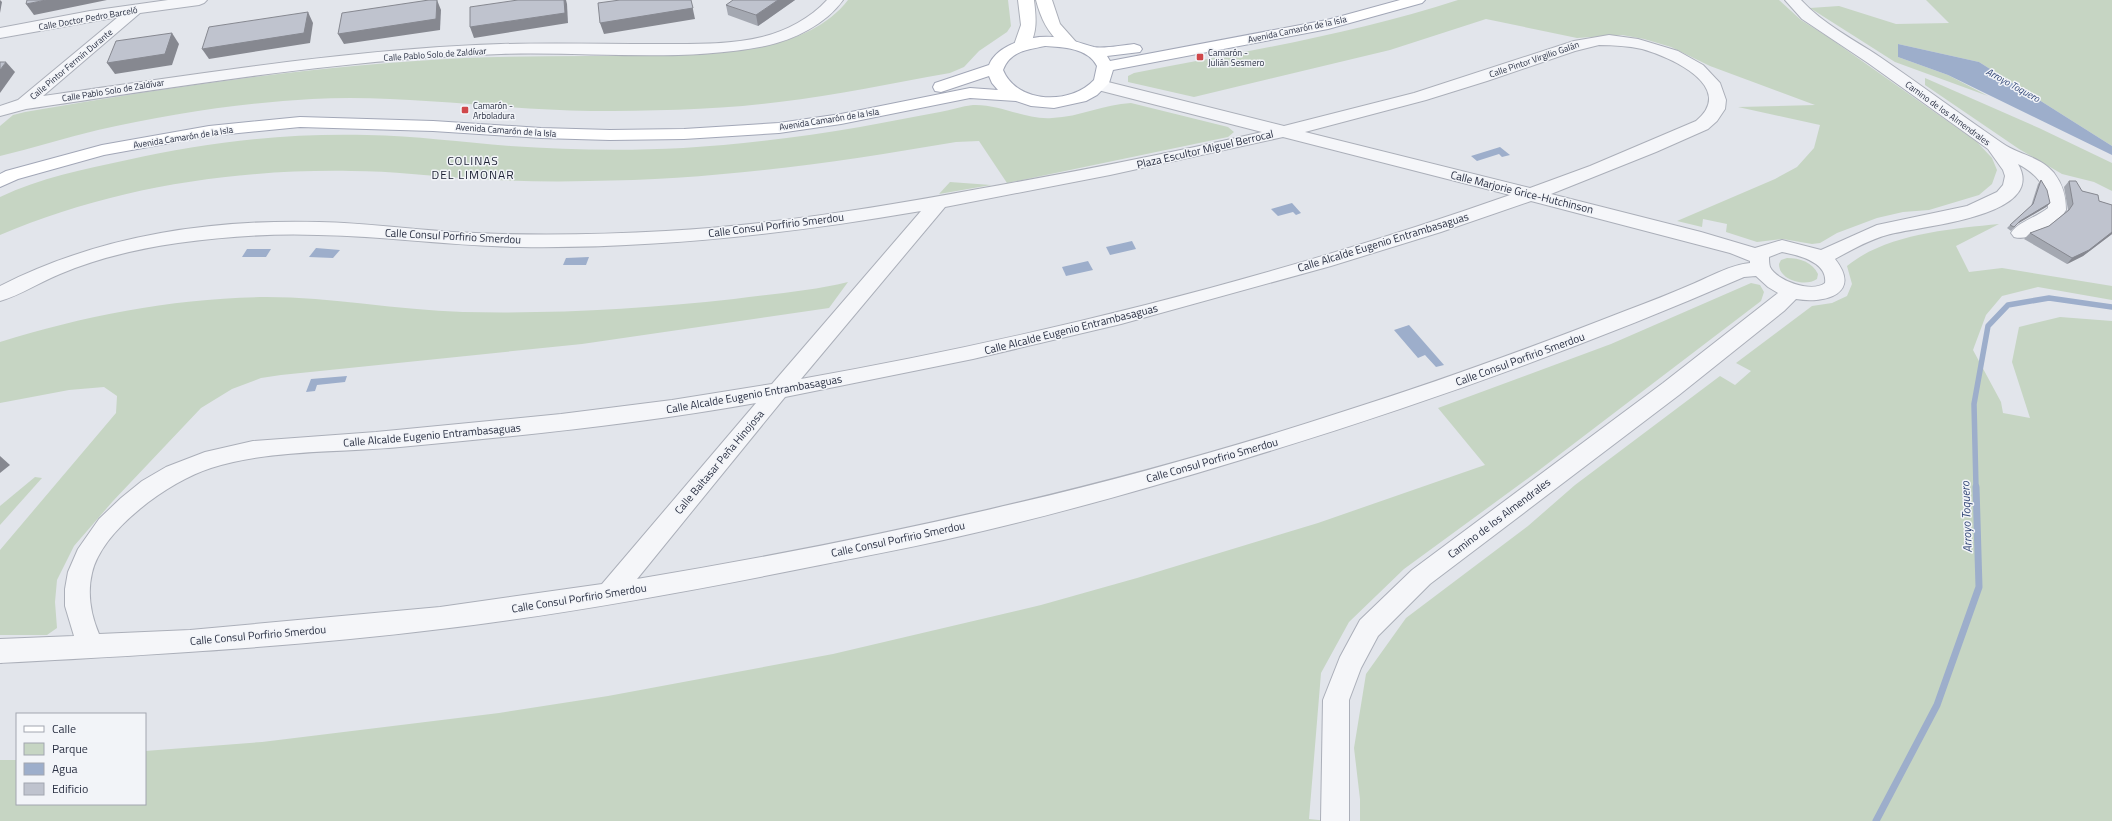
<svg xmlns="http://www.w3.org/2000/svg" width="2112" height="821" font-family="'Titillium Web',sans-serif">
	<rect width="100%" height="100%" fill="#e2e5eb"/>
	<!-- green -->
	<g fill="#c6d5c3">
		<path d="M 848,0 L 1008,0 L 1011,26 L 1007,32 L 979,51 L 964,67 L 950,73 C 893,83 837,95 779,102 C 717,110 654,111 591,111 C 498,110 406,94 312,99 C 240,103 168,114 98,130 C 65,138 33,148 0,156 L 0,126 L 13,115 L 25,112 C 171,87 317,65 465,58 C 534,55 603,57 672,55 C 703,53 735,53 765,46 C 796,39 828,26 848,0 Z"/>
		<path d="M 1458,0 L 1779,0 L 1801,20 L 1828,37 L 1977,142 L 1992,158 L 1997,170 L 1992,184 L 1979,195 L 1929,210 L 1903,212 L 1877,218 L 1837,233 L 1820,243 L 1812,244 L 1783,239 L 1757,242 L 1726,232 L 1727,224 L 1703,219 L 1702,227 L 1677,221 L 1775,179 L 1797,167 L 1814,148 L 1820,125 L 1738,107 L 1815,105 L 1710,66 L 1671,47 L 1644,39 L 1622,35 L 1577,38 L 1486,19 L 1390,50 L 1194,97 L 1128,82 L 1128,76 L 1134,73 C 1243,52 1353,34 1458,0 Z"/>
		<polygon points="1926,0 2112,0 2112,146 1979,62 1898,44 1898,57 1948,75 1988,96 1895,62 1810,8 1839,6 1896,24 1949,23"/>
		<polygon points="1925,78 2039,128 2112,163 2112,191 2094,182 2062,174 2019,149 1925,85"/>
		<path d="M 1131,103 L 1228,127 L 1234,132 L 1228,137 L 1007,183 L 979,141 L 956,142 C 834,163 713,180 589,181 C 550,182 511,181 472,179 C 432,176 392,171 351,171 C 232,169 110,188 0,235 L 0,197 C 40,178 84,169 127,160 C 206,142 285,133 367,135 C 415,136 462,142 510,146 C 567,150 626,151 683,148 C 742,144 802,137 860,127 C 887,122 913,117 940,112 C 951,110 962,106 973,105 C 1001,104 1025,120 1052,118 C 1080,117 1104,104 1131,103 Z"/>
		<polygon points="950,182 991,185 939,194"/>
		<path d="M 1999,224 L 1956,246 L 1969,272 L 2002,268 L 2112,286 L 2112,300 L 2038,287 L 2002,296 L 1986,315 L 1973,350 L 2001,402 L 2003,413 L 2030,418 L 2012,362 L 2019,327 L 2060,317 L 2112,321 L 2112,821 L 1360,821 L 1360,799 L 1354,748 L 1366,674 L 1406,618 L 1528,526 L 1575,485 L 1720,376 L 1735,385 L 1751,371 L 1736,363 L 1812,306 L 1832,303 L 1847,296 L 1852,284 L 1847,266 C 1886,234 1950,229 1999,224 Z"/>
		<path d="M 1787,258 C 1800,258 1812,262 1818,274 L 1817,279 C 1806,287 1779,281 1779,264 L 1781,260 Z"/>
		<path d="M 848,282 L 829,308 L 582,344 L 281,375 L 261,378 L 232,389 L 201,408 L 113,501 L 74,546 L 57,580 L 55,602 L 57,628 L 47,635 L 0,635 L 0,550 L 116,413 L 117,396 L 104,387 L 69,390 L 0,403 L 0,342 C 86,315 176,298 266,297 C 332,297 397,310 463,312 C 553,314 644,309 734,299 C 772,294 811,291 848,282 Z"/>
		<polygon points="1751,283 1760,285 1764,292 1761,301 1538,471 1404,569 1349,622 1321,673 1309,819 1329,821 0,821 0,760 17,760 17,804 145,804 145,751 262,742 499,713 608,696 833,654 1041,605 1137,578 1318,523 1485,465 1438,408 1611,344"/>
		<polygon points="35,477 42,478 0,525 0,506"/>
	</g>
	<!-- water -->
	<g fill="#9daecb">
		<polygon points="1898,44 1979,62 2112,146 2112,155 1948,75 1898,57"/>
		<polygon points="1500,147 1510,155 1502,157 1499,154 1477,161 1471,156"/>
		<polygon points="1292,203 1301,213 1296,215 1293,212 1278,216 1271,209"/>
		<polygon points="1132,241 1136,249 1110,255 1106,247"/>
		<polygon points="316,248 340,250 333,258 309,257"/>
		<polygon points="247,249 271,249 266,257 242,257"/>
		<polygon points="589,257 586,265 563,265 566,258"/>
		<polygon points="1088,261 1093,270 1066,276 1062,267"/>
		<polygon points="1409,325 1444,365 1436,367 1425,355 1418,358 1394,330"/>
		<polygon points="347,376 345,382 317,385 315,391 306,392 311,379"/>
	</g>
	<g fill="none" stroke-linecap="round" stroke-linejoin="round">
		<!-- stream-far1 -->
		<polyline stroke="#9daecb" stroke-width="5.5" points="1976,488 1974,404 1988,326 2008,305 2049,298 2112,307"/>
		<!-- stream -->
		<polyline stroke="#9daecb" stroke-width="7" points="1876,821 1937,705 1979,587 1976,487"/>
		<defs>
			<g id="street">
				<path d="M 168,0 L 207,0 L 204,3 L 199,5 L 140,13 L 43,96 C 195,75 348,49 501,44 C 553,43 606,44 658,44 C 692,44 729,45 762,37 C 786,31 811,18 827,0 L 843,0 C 826,24 794,40 765,46 C 679,63 588,51 501,54 C 341,59 183,86 26,109 L 0,116 L 0,106 L 18,100 L 118,17 L 0,38 L 0,28 L 90,11 Z"/>
				<path d="M 1785,0 L 1801,0 C 1823,24 1853,39 1880,57 C 1921,85 1961,115 2002,143 C 2019,155 2040,156 2054,173 C 2063,185 2066,196 2066,210 C 2058,224 2031,242 2014,237 L 2011,233 C 2018,222 2037,217 2048,208 C 2047,186 2037,174 2018,164 C 2049,218 1916,226 1887,235 C 1869,240 1851,250 1835,259 C 1862,293 1826,304 1796,299 L 1784,311 L 1679,395 L 1430,584 L 1378,636 L 1361,668 L 1349,700 L 1349,821 L 1321,821 L 1323,700 L 1340,657 L 1360,620 L 1412,570 L 1663,383 L 1778,293 L 1768,287 L 1756,276 L 1744,277 C 1581,348 1414,407 1244,459 C 1146,489 1047,517 948,539 C 904,549 859,557 815,566 C 691,591 567,614 441,629 C 295,647 147,655 0,663 L 0,639 L 74,636 L 65,606 L 65,589 L 68,572 L 78,549 L 99,519 L 121,498 L 142,481 L 166,467 L 205,452 L 253,441 L 376,432 L 561,414 L 672,400 L 772,384 L 921,211 C 788,234 654,249 519,247 C 452,246 385,236 318,235 C 271,233 224,237 178,243 C 137,249 98,258 60,274 C 40,282 21,295 0,301 L 0,286 C 98,236 209,219 319,222 C 364,223 408,229 453,232 C 524,236 595,235 666,231 C 770,225 875,208 978,189 C 1073,172 1168,154 1262,132 L 1094,89 L 1092,85 L 1094,81 L 1100,80 L 1284,126 L 1414,93 L 1574,41 L 1609,35 L 1638,39 L 1678,51 L 1703,65 L 1720,83 L 1726,100 L 1725,109 L 1717,121 L 1708,129 L 1656,152 L 1551,194 L 1701,232 L 1755,248 L 1782,240 L 1821,250 L 1877,225 L 1967,206 L 1997,192 L 2003,185 L 2005,176 L 2003,170 L 1988,149 L 1868,63 L 1802,19 ZM 1599,45 C 1613,45 1628,46 1642,49 C 1671,57 1737,87 1696,121 L 1590,166 L 1530,188 L 1305,132 L 1426,100 L 1487,81 L 1575,51 ZM 1283,137 L 1510,195 C 1283,275 1038,337 801,379 L 945,207 L 1110,175 ZM 1531,201 L 1730,253 L 1750,261 L 1750,263 C 1731,265 1713,275 1695,283 C 1672,293 1649,302 1625,311 C 1533,347 1440,381 1345,411 C 1114,487 876,539 637,579 L 785,397 L 973,359 L 1121,324 L 1331,266 L 1441,232 ZM 1782,252 C 1798,255 1828,262 1825,283 C 1812,293 1777,281 1770,267 C 1769,264 1769,260 1769,257 ZM 756,403 L 602,584 L 440,607 L 190,630 L 99,634 C 91,615 87,594 92,573 C 102,529 170,481 211,468 C 271,449 338,453 400,447 C 519,436 638,424 756,403 Z"/>
			</g>
			<g id="secondary">
				<path d="M 1018,0 L 1034,0 C 1036,17 1038,33 1028,48 L 1016,48 L 1014,45 L 1021,25 Z"/>
				<path d="M 1036,0 L 1052,0 L 1060,24 L 1076,42 L 1074,45 L 1062,45 C 1048,33 1041,19 1036,0 Z"/>
			</g>
			<path id="primary" d="M 1400,0 L 1425,0 L 1422,3 L 1328,29 L 1113,70 L 1109,83 L 1097,95 L 1086,101 L 1054,108 L 1031,106 L 1016,101 L 970,98 L 841,124 L 779,133 L 684,139 L 610,140 L 541,138 L 433,131 L 300,127 L 209,136 L 104,155 L 18,179 L 0,187 L 0,174 L 6,171 L 102,145 L 209,126 L 300,117 L 433,121 L 541,128 L 610,130 L 684,129 L 779,123 L 841,114 L 970,88 L 998,90 L 992,83 L 989,76 L 941,92 L 935,91 L 933,87 L 935,83 L 989,65 C 997,44 1032,35 1053,37 C 1067,38 1080,43 1094,47 C 1103,49 1124,45 1134,44 L 1140,46 L 1142,49 L 1140,52 L 1107,56 L 1110,61 L 1327,20 ZM 1045,46 C 1063,47 1088,48 1097,66 L 1094,80 C 1071,105 1017,104 1003,70 C 1010,51 1027,50 1045,46 Z"/>
		</defs>
		<!-- street casing -->
		<use href="#street" stroke="#abafb9" stroke-width="2"/>
		<!-- secondary casing -->
		<use href="#secondary" stroke="#abafb9" stroke-width="2"/>
		<!-- primary casing -->
		<use href="#primary" stroke="#a2a7b7" stroke-width="2"/>
		<!-- street -->
		<use href="#street" fill="#f5f6f9" fill-rule="evenodd"/>
		<!-- secondary -->
		<use href="#secondary" fill="#fff" fill-rule="evenodd"/>
		<!-- primary -->
		<use href="#primary" fill="#fff" fill-rule="evenodd"/>
	</g>
	<!-- wall -->
	<g fill="#a4a8b1">
		<polygon points="733,0 795,0 758,26 728,15 726,5"/>
		<polygon points="2041,180 2050,203 2046,207 2017,224 2011,231 2007,228 2010,225 2031,206 2038,184"/>
		<polygon points="2069,181 2082,191 2099,201 2112,205 2112,234 2083,256 2067,264 2024,239 2030,233 2049,226 2066,212 2068,210 2064,187"/>
	</g>
	<!-- shaded-wall -->
	<g fill="#868890">
		<polygon points="0,0 2,2 0,13"/>
		<polygon points="46,0 107,0 34,15 26,4"/>
		<polygon points="437,0 441,10 440,30 344,44 338,34"/>
		<polygon points="564,0 566,0 567,4 568,23 474,38 470,27"/>
		<polygon points="691,0 695,19 604,34 600,23"/>
		<polygon points="778,0 795,0 758,26 756,15"/>
		<polygon points="308,12 313,23 310,43 209,59 202,49"/>
		<polygon points="172,33 179,44 172,65 115,74 107,63"/>
		<polygon points="6,62 15,72 0,93 0,70"/>
		<polygon points="2050,203 2046,207 2017,224 2011,231 2020,221"/>
		<polygon points="2112,232 2112,234 2083,256 2067,264 2072,258"/>
		<polygon points="0,456 10,465 0,473"/>
	</g>
	<!-- building -->
	<g fill="#bfc3ce" stroke="#868890">
		<polygon points="27,0 46,0 26,4"/>
		<polygon points="429,0 437,0 436,19 338,34 342,13"/>
		<polygon points="518,0 564,0 565,13 470,27 470,7"/>
		<polygon points="620,0 691,0 693,8 600,23 598,3"/>
		<polygon points="733,0 778,0 756,15 726,5"/>
		<polygon points="308,12 304,33 202,49 209,27"/>
		<polygon points="172,33 165,54 107,63 116,41"/>
		<polygon points="0,62 6,62 0,70"/>
		<polygon points="2041,180 2047,190 2050,203 2020,221 2014,227 2010,225 2033,204"/>
		<polygon points="2069,181 2076,181 2082,191 2098,195 2099,201 2112,205 2112,232 2089,250 2072,258 2030,233 2049,226 2069,210 2073,204"/>
	</g>
	<!-- markers -->
	<g fill="#d0484b" stroke="#f2f4f8" stroke-width="1.5">
		<rect x="1196" y="53" width="8" height="8" rx="2"/>
		<rect x="461" y="106" width="8" height="8" rx="2"/>
	</g>
	<g text-anchor="middle" dominant-baseline="central" stroke-width="3" stroke-linejoin="round" paint-order="stroke">
		<!-- far-street labels -->
		<g font-size="9" fill="#2a3043" stroke="#f2f4f8">
			<text transform="translate(88 18) rotate(-10)">Calle Doctor Pedro Barceló</text>
			<text transform="translate(1297 29) rotate(-12)">Avenida Camarón de la Isla</text>
			<text transform="translate(435 54) rotate(-4)">Calle Pablo Solo de Zaldívar</text>
			<text transform="translate(1534 59) rotate(-19)">Calle Pintor Virgilio Galán</text>
			<text transform="translate(71 64) rotate(-40)">Calle Pintor Fermín Durante</text>
			<text transform="translate(113 90) rotate(-9)">Calle Pablo Solo de Zaldívar</text>
			<text transform="translate(1948 113) rotate(36)">Camino de los Almendrales</text>
			<text transform="translate(829 119) rotate(-9)">Avenida Camarón de la Isla</text>
			<text transform="translate(506 130) rotate(4)">Avenida Camarón de la Isla</text>
			<text transform="translate(183 137) rotate(-9)">Avenida Camarón de la Isla</text>
		</g>
		<!-- far-poi labels -->
		<g font-size="9" fill="#2a3043" stroke="#f2f4f8" text-anchor="start">
			<text x="1208" y="52">Camarón -<tspan x="1208" dy="10">Julián Sesmero</tspan></text>
			<text x="473" y="105">Camarón -<tspan x="473" dy="10">Arboladura</tspan></text>
		</g>
		<!-- far-water labels -->
		<g font-size="10" font-style="italic" fill="#344978" stroke="#f2f4f8">
			<text transform="translate(2013 85) rotate(29)">Arroyo Toquero</text>
		</g>
		<!-- street labels -->
		<g font-size="11" fill="#2a3043" stroke="#f2f4f8">
			<text transform="translate(1205 149) rotate(-13)">Plaza Escultor Miguel Berrocal</text>
			<text transform="translate(1522 192) rotate(14)">Calle Marjorie Grice-Hutchinson</text>
			<text transform="translate(776 225) rotate(-7)">Calle Consul Porfirio Smerdou</text>
			<text transform="translate(453 236) rotate(3)">Calle Consul Porfirio Smerdou</text>
			<text transform="translate(1383 242) rotate(-17)">Calle Alcalde Eugenio Entrambasaguas</text>
			<text transform="translate(1071 329) rotate(-14)">Calle Alcalde Eugenio Entrambasaguas</text>
			<text transform="translate(1520 359) rotate(-20)">Calle Consul Porfirio Smerdou</text>
			<text transform="translate(754 394) rotate(-10)">Calle Alcalde Eugenio Entrambasaguas</text>
			<text transform="translate(432 435) rotate(-5)">Calle Alcalde Eugenio Entrambasaguas</text>
			<text transform="translate(1212 460) rotate(-16)">Calle Consul Porfirio Smerdou</text>
			<text transform="translate(719 462) rotate(-50)">Calle Baltasar Peña Hinojosa</text>
			<text transform="translate(1499 518) rotate(-37)">Camino de los Almendrales</text>
			<text transform="translate(898 539) rotate(-12)">Calle Consul Porfirio Smerdou</text>
			<text transform="translate(579 598) rotate(-9)">Calle Consul Porfirio Smerdou</text>
			<text transform="translate(258 635) rotate(-5)">Calle Consul Porfirio Smerdou</text>
		</g>
		<!-- neighbourhood labels -->
		<g font-size="12" letter-spacing="1" fill="#1c2134" stroke="#f2f4f8">
			<text x="473" y="160">COLINAS<tspan x="473" dy="14">DEL LIMONAR</tspan></text>
		</g>
		<!-- water labels -->
		<g font-size="12" font-style="italic" fill="#344978" stroke="#f2f4f8">
			<text transform="translate(1966 517) rotate(-92)">Arroyo Toquero</text>
		</g>
	</g>
	<!-- legend -->
	<rect x="16" y="713" width="130" height="92" fill="#f2f4f8" stroke="#a2a6b0"/>
	<rect x="24" y="726" width="20" height="6" fill="#ffffff" stroke="#a2a6b0"/>
	<text x="52" y="733" font-size="12" fill="#2a3043">Calle</text>
	<rect x="24" y="743" width="20" height="12" fill="#c6d5c3" stroke="#a2a6b0"/>
	<text x="52" y="753" font-size="12" fill="#2a3043">Parque</text>
	<rect x="24" y="763" width="20" height="12" fill="#9daecb" stroke="#a2a6b0"/>
	<text x="52" y="773" font-size="12" fill="#2a3043">Agua</text>
	<rect x="24" y="783" width="20" height="12" fill="#bfc3ce" stroke="#a2a6b0"/>
	<text x="52" y="793" font-size="12" fill="#2a3043">Edificio</text>
</svg>
